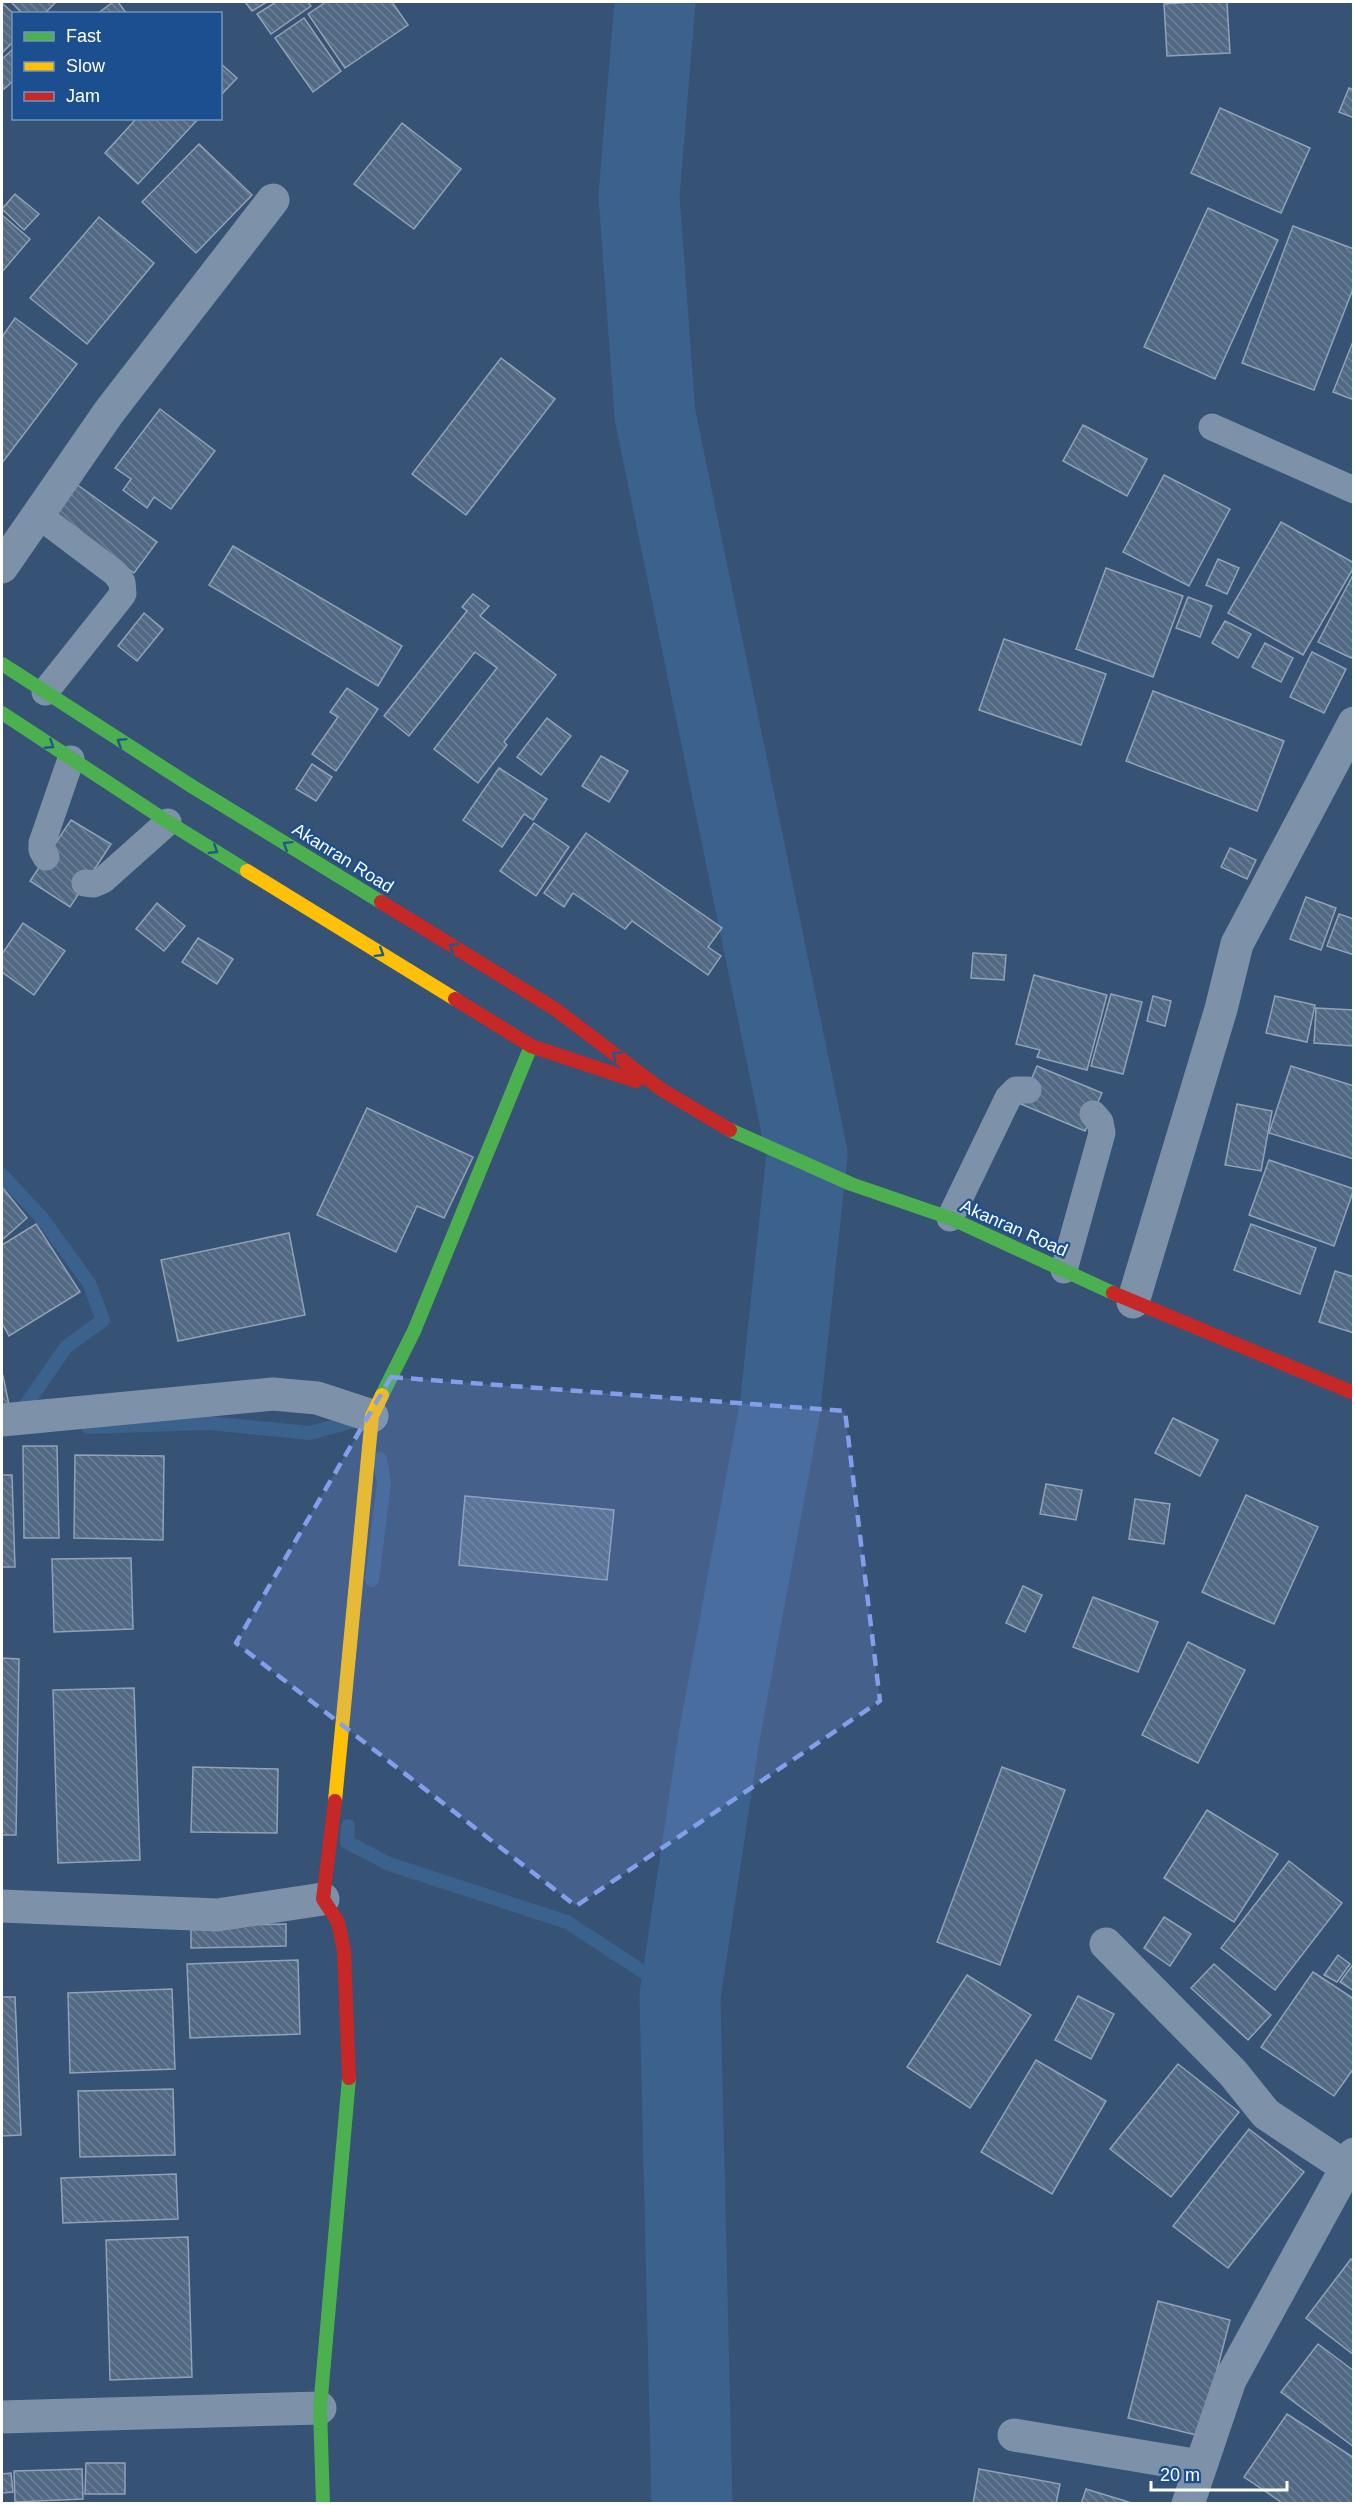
<svg xmlns="http://www.w3.org/2000/svg" width="1355" height="2505" font-family="Helvetica,sans-serif">
	<defs>
		<pattern id="building-back-hatch" width="6" height="6" patternUnits="userSpaceOnUse" patternTransform="scale(1.5)"><rect width="6" height="6" fill="#526984"/><path d="M-1 5l2 2M0 0l6 6M5-1l2 2" fill="none" stroke="#6c8096"/></pattern>
	</defs>
	<rect width="100%" height="100%" fill="#365274"/>
	<g fill="none" stroke-linecap="round" stroke-linejoin="round">
		<!-- stream -->
		<g stroke="#3b618d" stroke-width="14">
			<polyline points="2,1175 42,1218 89,1283 103,1320 66,1347 19,1415"/>
			<polyline points="88,1427 208,1423 310,1433 361,1419"/>
			<polyline points="372,1580 384,1483 380,1459"/>
			<polyline points="348,1826 347,1842 389,1864 567,1922 680,1996"/>
		</g>
		<!-- river -->
		<polyline stroke="#3b618d" stroke-width="81" points="655,2 639,196 655,415 807,1154 780,1408 719,1737 680,1996 692,2504"/>
	</g>
	<!-- building -->
	<g fill="url(#building-back-hatch)" stroke="#92a2b6" stroke-width="1.5">
		<polygon points="11,2 56,2 44,14 23,14"/>
		<polygon points="113,2 118,2 127,14 97,14"/>
		<polygon points="245,2 267,2 252,11"/>
		<polygon points="276,2 308,2 311,6 271,34 257,14"/>
		<polygon points="326,2 392,2 408,25 345,68 308,14"/>
		<polygon points="1194,2 1227,2 1230,53 1167,56 1164,4"/>
		<polygon points="2,3 14,14 14,41 2,53"/>
		<polygon points="304,18 341,71 313,92 275,38"/>
		<polygon points="12,50 14,52 14,80 4,89 2,86 2,59"/>
		<polygon points="220,63 237,78 220,96"/>
		<polygon points="1349,88 1354,90 1354,118 1339,112"/>
		<polygon points="1220,108 1310,148 1281,213 1191,173"/>
		<polygon points="137,118 199,118 138,184 105,153"/>
		<polygon points="402,123 461,169 414,229 354,184"/>
		<polygon points="199,144 252,195 196,253 142,202"/>
		<polygon points="15,194 39,214 24,230 2,209"/>
		<polygon points="1208,208 1278,240 1215,379 1144,347"/>
		<polygon points="2,215 30,239 2,272"/>
		<polygon points="99,217 154,263 87,344 30,298"/>
		<polygon points="1293,226 1354,249 1354,286 1314,390 1242,363"/>
		<polygon points="15,318 77,364 2,463 2,337"/>
		<polygon points="1354,339 1354,400 1333,392"/>
		<polygon points="501,358 555,399 466,515 412,474"/>
		<polygon points="160,409 215,451 171,509 154,497 147,508 123,490 131,479 115,468"/>
		<polygon points="1083,425 1147,459 1127,496 1063,461"/>
		<polygon points="1164,475 1230,509 1189,586 1123,552"/>
		<polygon points="72,481 157,542 134,573 48,513"/>
		<polygon points="1281,522 1354,563 1354,567 1303,655 1228,613"/>
		<polygon points="233,546 402,646 378,686 209,585"/>
		<polygon points="1218,559 1239,568 1227,594 1206,585"/>
		<polygon points="1106,568 1183,596 1153,677 1076,649"/>
		<polygon points="1354,573 1354,654 1351,658 1318,642"/>
		<polygon points="473,594 489,606 480,616 556,675 504,742 507,745 478,783 434,749 497,668 475,652 409,736 384,716 467,611 462,607"/>
		<polygon points="1188,597 1212,606 1200,637 1176,628"/>
		<polygon points="144,613 163,629 137,661 118,646"/>
		<polygon points="1225,621 1251,634 1238,658 1212,643"/>
		<polygon points="1004,639 1106,674 1081,745 979,710"/>
		<polygon points="1265,643 1293,658 1281,682 1252,667"/>
		<polygon points="1312,652 1346,669 1324,713 1290,697"/>
		<polygon points="347,688 378,709 336,771 312,754 338,717 330,712"/>
		<polygon points="1153,691 1284,741 1257,811 1126,761"/>
		<polygon points="547,718 571,736 541,775 517,757"/>
		<polygon points="601,756 628,771 609,802 582,786"/>
		<polygon points="312,764 332,777 316,801 296,789"/>
		<polygon points="499,768 547,799 533,820 524,814 502,847 463,820"/>
		<polygon points="71,820 111,844 70,907 30,881"/>
		<polygon points="534,823 569,847 536,896 500,871"/>
		<polygon points="586,833 722,928 708,947 721,956 708,975 632,921 625,929 573,893 564,907 544,893"/>
		<polygon points="1230,848 1256,860 1247,879 1221,867"/>
		<polygon points="1306,897 1336,908 1321,950 1290,939"/>
		<polygon points="157,903 185,926 164,951 136,929"/>
		<polygon points="1339,914 1354,919 1354,955 1327,946"/>
		<polygon points="23,923 65,951 34,995 2,972 2,954"/>
		<polygon points="198,938 233,959 217,984 182,962"/>
		<polygon points="973,953 1006,955 1004,980 971,978"/>
		<polygon points="1034,975 1107,995 1087,1070 1037,1057 1040,1050 1016,1044"/>
		<polygon points="1111,994 1142,1002 1123,1074 1091,1066"/>
		<polygon points="1153,996 1171,1001 1165,1026 1147,1021"/>
		<polygon points="1275,996 1315,1005 1307,1042 1266,1033"/>
		<polygon points="1316,1008 1354,1010 1354,1046 1314,1043"/>
		<polygon points="1037,1066 1102,1093 1085,1131 1021,1104"/>
		<polygon points="1291,1066 1354,1086 1354,1159 1269,1133"/>
		<polygon points="1237,1104 1272,1111 1261,1171 1225,1165"/>
		<polygon points="367,1108 473,1157 444,1218 417,1206 396,1252 317,1215"/>
		<polygon points="1269,1160 1354,1189 1334,1246 1249,1215"/>
		<polygon points="2,1187 27,1218 2,1240"/>
		<polygon points="36,1224 80,1292 9,1336 2,1323 2,1245"/>
		<polygon points="1251,1224 1316,1248 1300,1294 1234,1270"/>
		<polygon points="289,1233 305,1315 178,1341 161,1260"/>
		<polygon points="1335,1271 1354,1277 1354,1333 1319,1322"/>
		<polygon points="3,1376 9,1405 2,1407 2,1377"/>
		<polygon points="1173,1418 1218,1440 1200,1476 1155,1453"/>
		<polygon points="23,1446 57,1446 59,1538 24,1538"/>
		<polygon points="75,1455 164,1456 163,1540 74,1538"/>
		<polygon points="2,1475 12,1475 15,1567 2,1567"/>
		<polygon points="1046,1484 1082,1490 1076,1520 1040,1514"/>
		<polygon points="1246,1495 1318,1527 1274,1624 1202,1592"/>
		<polygon points="465,1496 614,1510 607,1580 459,1565"/>
		<polygon points="1135,1499 1170,1504 1164,1544 1129,1539"/>
		<polygon points="131,1558 133,1629 54,1632 52,1559"/>
		<polygon points="1023,1586 1042,1595 1025,1632 1006,1623"/>
		<polygon points="1093,1597 1158,1622 1138,1672 1073,1647"/>
		<polygon points="1188,1642 1245,1670 1198,1763 1142,1735"/>
		<polygon points="2,1658 19,1659 16,1835 2,1835"/>
		<polygon points="134,1688 140,1860 58,1863 53,1690"/>
		<polygon points="193,1767 278,1769 277,1833 191,1832"/>
		<polygon points="1002,1767 1065,1790 1000,1965 937,1942"/>
		<polygon points="1207,1810 1278,1854 1234,1922 1164,1878"/>
		<polygon points="1289,1861 1342,1903 1275,1990 1221,1948"/>
		<polygon points="1164,1917 1191,1934 1170,1966 1144,1948"/>
		<polygon points="286,1924 286,1946 191,1948 191,1926"/>
		<polygon points="1338,1955 1350,1964 1337,1982 1324,1975"/>
		<polygon points="298,1960 300,2034 190,2038 187,1964"/>
		<polygon points="1354,1963 1354,1991 1340,1982"/>
		<polygon points="1214,1964 1271,2015 1248,2040 1191,1988"/>
		<polygon points="1313,1972 1354,1999 1354,2068 1334,2096 1261,2047"/>
		<polygon points="967,1975 1031,2015 970,2108 907,2067"/>
		<polygon points="172,1989 175,2069 70,2073 68,1993"/>
		<polygon points="1078,1996 1114,2014 1091,2059 1055,2040"/>
		<polygon points="2,1997 15,1997 21,2135 2,2136"/>
		<polygon points="1036,2060 1106,2101 1052,2194 981,2152"/>
		<polygon points="1178,2064 1239,2112 1171,2197 1110,2149"/>
		<polygon points="173,2089 175,2155 80,2157 78,2091"/>
		<polygon points="1249,2129 1304,2172 1228,2268 1173,2226"/>
		<polygon points="176,2174 178,2219 63,2223 61,2178"/>
		<polygon points="188,2237 192,2377 110,2380 106,2240"/>
		<polygon points="1351,2259 1354,2260 1354,2355 1306,2318"/>
		<polygon points="1158,2301 1230,2320 1200,2436 1128,2418"/>
		<polygon points="1318,2344 1354,2371 1354,2447 1281,2392"/>
		<polygon points="1287,2414 1354,2458 1354,2504 1284,2504 1244,2477"/>
		<polygon points="86,2463 125,2463 125,2494 85,2494"/>
		<polygon points="82,2469 83,2499 15,2502 14,2471"/>
		<polygon points="979,2469 1060,2484 1056,2504 973,2504"/>
		<polygon points="11,2473 13,2492 2,2493 2,2474"/>
		<polygon points="1086,2489 1135,2504 1081,2504"/>
	</g>
	<g fill="none" stroke-linecap="round" stroke-linejoin="round">
		<!-- lane -->
		<g stroke="#7d92a8" stroke-width="27">
			<polyline points="1212,427 1354,490"/>
			<polyline points="38,515 115,573 122,582 123,594 45,692"/>
			<polyline points="46,857 42,850 42,843 71,759"/>
			<polyline points="85,883 94,884 103,880 168,822"/>
			<polyline points="950,1218 1008,1098 1016,1090 1028,1090"/>
			<polyline points="1064,1270 1102,1133 1100,1122 1093,1114"/>
		</g>
		<!-- street -->
		<g stroke="#7d92a8" stroke-width="33">
			<polyline points="2,567 109,412 273,200"/>
			<polyline points="1133,1302 1221,1009 1237,944 1354,723"/>
			<polyline points="2,1420 273,1394 317,1398 372,1416"/>
			<polyline points="2,1906 217,1915 323,1899"/>
			<polyline points="1106,1944 1233,2073 1266,2114 1346,2167"/>
			<polyline points="2,2417 320,2408"/>
			<polyline points="1014,2435 1200,2466"/>
			<polyline points="1188,2504 1230,2380 1354,2154"/>
		</g>
		<!-- fast -->
		<g stroke="#4caf50" stroke-width="14">
			<polyline points="2,664 193,787 381,902"/>
			<polyline points="2,713 168,822 247,871"/>
			<polyline points="730,1130 851,1184 950,1218 1113,1293"/>
			<polyline points="382,1395 414,1331 531,1046"/>
			<polyline points="323,2504 320,2408 349,2078"/>
		</g>
		<!-- slow -->
		<g stroke="#ffc107" stroke-width="14">
			<polyline points="247,871 455,999"/>
			<polyline points="335,1801 372,1416 382,1395"/>
		</g>
		<!-- jam -->
		<g stroke="#c62828" stroke-width="14">
			<polyline points="381,902 555,1009 662,1090 730,1130"/>
			<polyline points="455,999 531,1046 636,1081"/>
			<polyline points="1113,1293 1354,1393"/>
			<polyline points="335,1801 323,1899 338,1922 344,1951 349,2078"/>
		</g>
	</g>
	<!-- one-way arrows -->
	<defs><path id="oneway-chevron" d="M-2-3.5L2.5 0L-2 3.5" fill="none" stroke-width="1.6" stroke-linecap="round" stroke-linejoin="round" transform="scale(1.5)"/></defs>
	<g stroke="#205989">
		<use href="#oneway-chevron" transform="translate(121 742) rotate(-148)"/>
		<use href="#oneway-chevron" transform="translate(50 745) rotate(33)"/>
		<use href="#oneway-chevron" transform="translate(287 845) rotate(-148)"/>
		<use href="#oneway-chevron" transform="translate(214 850) rotate(32)"/>
		<use href="#oneway-chevron" transform="translate(453 947) rotate(-148)"/>
		<use href="#oneway-chevron" transform="translate(380 953) rotate(32)"/>
		<use href="#oneway-chevron" transform="translate(616 1055) rotate(-143)"/>
	</g>
	<!-- marked area -->
	<path fill="#839eea" fill-opacity="0.2" stroke="#839eea" stroke-width="4.5" stroke-dasharray="12 8" stroke-linejoin="round" d="M 391,1377 L 845,1411 L 880,1701 L 576,1906 L 236,1643 Z"/>
	<g text-anchor="middle" dominant-baseline="central" stroke-width="4.5" stroke-linejoin="round" paint-order="stroke">
		<!-- street labels -->
		<g font-size="18" fill="#fff" stroke="#1b4f8f">
			<text transform="translate(343 858) rotate(32)">Akanran Road</text>
			<text transform="translate(1014 1228) rotate(24)">Akanran Road</text>
		</g>
	</g>
	<!-- border -->
	<rect width="1355" height="2505" fill="none" stroke="#ffffff" stroke-width="6"/>
	<!-- legend -->
	<rect x="12" y="12" width="210" height="108" fill="#1b4f8f" stroke="#7695bc" stroke-width="1.5"/>
	<rect x="24" y="32" width="30" height="9" fill="#4caf50" stroke="#7695bc" stroke-width="1.5"/>
	<text x="66" y="42" font-size="18" fill="#ffffff">Fast</text>
	<rect x="24" y="62" width="30" height="9" fill="#ffc107" stroke="#7695bc" stroke-width="1.5"/>
	<text x="66" y="72" font-size="18" fill="#ffffff">Slow</text>
	<rect x="24" y="92" width="30" height="9" fill="#c62828" stroke="#7695bc" stroke-width="1.5"/>
	<text x="66" y="102" font-size="18" fill="#ffffff">Jam</text>
	<!-- scale -->
	<path d="M1151 2481v9h136v-9" fill="none" stroke="#ffffff" stroke-width="3"/>
	<text x="1160" y="2481" font-size="18" fill="#ffffff" stroke="#1b4f8f" stroke-width="4.5" paint-order="stroke">20 m</text>
</svg>
